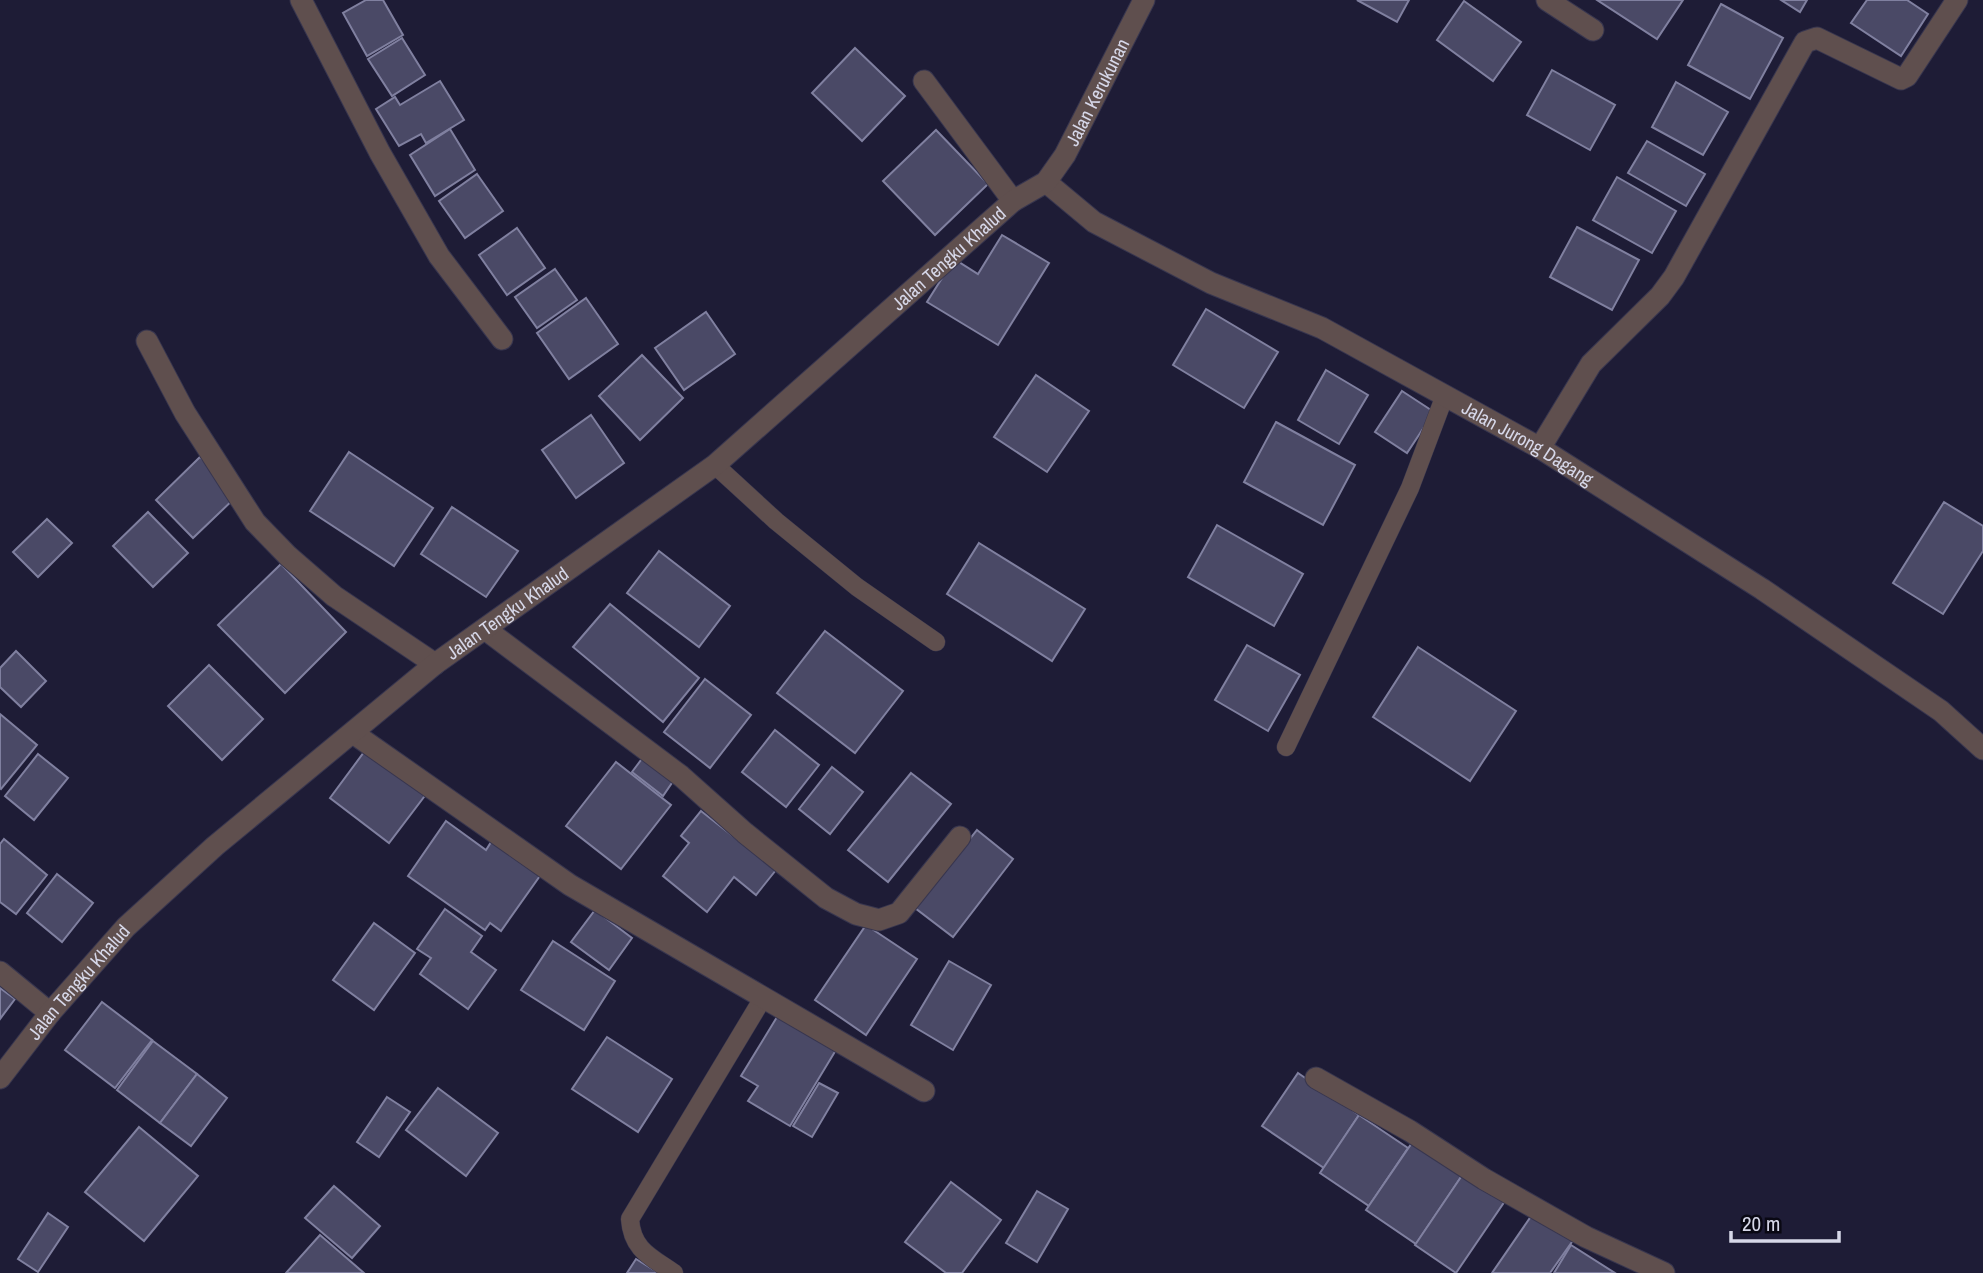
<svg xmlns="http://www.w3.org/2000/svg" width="1983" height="1273" font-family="'Archivo Narrow',sans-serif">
	<rect width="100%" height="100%" fill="#1e1c36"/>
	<!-- building -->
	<g fill="#4a4966" stroke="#8080a0" stroke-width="2">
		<polygon points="366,0 383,0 403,35 367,56 343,13"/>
		<polygon points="1357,0 1409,0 1397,22"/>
		<polygon points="1597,0 1683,0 1657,39"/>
		<polygon points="1781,0 1807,0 1800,12"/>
		<polygon points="1867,0 1907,0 1928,14 1901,56 1851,23"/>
		<polygon points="1464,1 1521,42 1493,81 1437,40"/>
		<polygon points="1721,4 1783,38 1750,99 1688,65"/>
		<polygon points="402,38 425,75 392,96 368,59"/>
		<polygon points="855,48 905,96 862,141 812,93"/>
		<polygon points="1552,70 1615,105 1590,150 1527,115"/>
		<polygon points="440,81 464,120 426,143 421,134 399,146 376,109 395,97 400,105"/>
		<polygon points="1676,82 1728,112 1703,155 1652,127"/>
		<polygon points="450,129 475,170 435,196 410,155"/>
		<polygon points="936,130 988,184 935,235 883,181"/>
		<polygon points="1647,141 1705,174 1686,206 1628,173"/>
		<polygon points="477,174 503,211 465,238 439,201"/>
		<polygon points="1617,177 1676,211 1652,253 1593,220"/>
		<polygon points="1577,227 1639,260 1612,310 1550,277"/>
		<polygon points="517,228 545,268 507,295 479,255"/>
		<polygon points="1002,235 1049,263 998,345 927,302 954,259 978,274"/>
		<polygon points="555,269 577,300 537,328 515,297"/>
		<polygon points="586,298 618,344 569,379 537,333"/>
		<polygon points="1206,309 1278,352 1244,408 1173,365"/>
		<polygon points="706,312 735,354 684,390 655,348"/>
		<polygon points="642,355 683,398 640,440 599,396"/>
		<polygon points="1326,370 1368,395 1339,444 1298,420"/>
		<polygon points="1036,375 1089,411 1047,472 994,437"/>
		<polygon points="1402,391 1434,412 1407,453 1375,432"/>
		<polygon points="591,415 624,463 576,498 542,450"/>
		<polygon points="1276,422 1355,465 1323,525 1244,482"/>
		<polygon points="349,452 433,508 394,566 310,511"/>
		<polygon points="200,457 238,495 193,538 156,500"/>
		<polygon points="1944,502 1983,526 1983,551 1943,614 1893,583"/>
		<polygon points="452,507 518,551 486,597 421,554"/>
		<polygon points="148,512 188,553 153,587 113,546"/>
		<polygon points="47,519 72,543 38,577 13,552"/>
		<polygon points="1217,525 1303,574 1274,626 1188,577"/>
		<polygon points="979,543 1085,609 1052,661 947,594"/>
		<polygon points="659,551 730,606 699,647 627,593"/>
		<polygon points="281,564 346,632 285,693 218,625"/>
		<polygon points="610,604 699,678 663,722 573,647"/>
		<polygon points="825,631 903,691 855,753 777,693"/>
		<polygon points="1247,645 1300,675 1268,731 1215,700"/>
		<polygon points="1418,647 1516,711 1470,781 1373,717"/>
		<polygon points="16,651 46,681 21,707 0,687 0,668"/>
		<polygon points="209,665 263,719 222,760 168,706"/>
		<polygon points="705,679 751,715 710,768 664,732"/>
		<polygon points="0,714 37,745 1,789 0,788"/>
		<polygon points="775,730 819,765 786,807 742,772"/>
		<polygon points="367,748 427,793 389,843 330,798"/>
		<polygon points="647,752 678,774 663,796 632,772"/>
		<polygon points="38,754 68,778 34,820 5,796"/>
		<polygon points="616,762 671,805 621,869 566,826"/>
		<polygon points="832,767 863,792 830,834 799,809"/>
		<polygon points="911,773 951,804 888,882 848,850"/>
		<polygon points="701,811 776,870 756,895 734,877 707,912 663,876 689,843 681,836"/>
		<polygon points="446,821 486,850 493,839 542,873 501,931 490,923 485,930 408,876"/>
		<polygon points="977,830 1013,859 953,937 915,908"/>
		<polygon points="4,839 47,875 16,914 0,902 0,844"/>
		<polygon points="57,874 93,903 62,942 27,913"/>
		<polygon points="445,909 482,936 471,952 496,970 468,1009 420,974 431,958 417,949"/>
		<polygon points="595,910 632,938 609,970 571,942"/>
		<polygon points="374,923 415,953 374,1010 333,980"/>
		<polygon points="866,925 917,959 866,1035 815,1000"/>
		<polygon points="553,941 615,981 584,1030 521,990"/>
		<polygon points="949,961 991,985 953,1050 911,1025"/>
		<polygon points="0,988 15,999 0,1019"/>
		<polygon points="102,1002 152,1040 115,1088 65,1050"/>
		<polygon points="777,1017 839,1045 790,1126 748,1101 758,1086 741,1076"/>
		<polygon points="607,1037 672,1079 638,1132 572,1089"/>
		<polygon points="153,1041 197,1074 160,1123 117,1090"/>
		<polygon points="1298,1073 1359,1115 1324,1168 1262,1126"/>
		<polygon points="197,1074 227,1098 191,1146 160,1123"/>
		<polygon points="819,1083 838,1093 812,1137 793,1126"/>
		<polygon points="438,1088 498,1133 466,1176 406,1130"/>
		<polygon points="387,1097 410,1112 379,1157 357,1142"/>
		<polygon points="1359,1115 1408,1148 1369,1206 1320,1173"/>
		<polygon points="139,1127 198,1176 144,1241 85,1192"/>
		<polygon points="1416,1137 1465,1171 1416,1244 1366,1210"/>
		<polygon points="1465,1171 1507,1198 1456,1273 1415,1245"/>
		<polygon points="951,1182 1001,1220 962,1273 946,1273 905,1242"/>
		<polygon points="334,1186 380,1226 352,1258 305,1218"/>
		<polygon points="1037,1191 1068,1209 1037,1262 1006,1243"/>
		<polygon points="1534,1212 1574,1239 1550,1273 1492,1273"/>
		<polygon points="48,1213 68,1227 38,1272 18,1259"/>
		<polygon points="320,1235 364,1273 286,1273"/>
		<polygon points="1571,1245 1615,1273 1554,1273"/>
		<polygon points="636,1259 659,1273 627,1273"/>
	</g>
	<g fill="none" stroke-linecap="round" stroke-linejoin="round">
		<defs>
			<g id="lane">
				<polyline points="715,465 776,521 857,587 936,642"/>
				<polyline points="1286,747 1410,488 1445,395"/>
				<path d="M 674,1273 C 651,1257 632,1250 630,1219 L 763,998"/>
			</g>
			<g id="street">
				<polyline points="301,0 380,153 439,256 502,339"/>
				<polyline points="1547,0 1593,30"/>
				<polyline points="924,81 1013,201"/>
				<path id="s1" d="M 1046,182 L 1094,222 L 1211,283 L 1322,328 L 1540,448 L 1762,589 L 1941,711 L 1983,749"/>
				<polyline points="147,341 185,413 255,522 288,556 334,596 435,664"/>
				<polyline points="1540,448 1591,364 1660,296 1674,277 1805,42 1817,38 1901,79 1907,76 1957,0"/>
				<polyline points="485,629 681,776 745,833 826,898 856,914 879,920 899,913 960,837"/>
				<polyline points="353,733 570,885 924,1091"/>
				<polyline points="0,972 50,1013"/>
				<path id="s2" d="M 0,1078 L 50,1013 L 126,927 L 215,846 L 435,664 L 715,465 L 1013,201 L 1046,182 L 1065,155 L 1144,0"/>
				<polyline points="1316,1078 1410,1131 1484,1179 1586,1237 1664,1273"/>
			</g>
		</defs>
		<!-- lane casing -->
		<use href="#lane" stroke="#38364f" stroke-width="19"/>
		<!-- street casing -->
		<use href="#street" stroke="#38364f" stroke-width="23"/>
		<!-- lane -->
		<use href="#lane" stroke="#5f4f4e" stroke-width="18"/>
		<!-- street -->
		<use href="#street" stroke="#5f4f4e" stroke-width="21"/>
	</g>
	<g text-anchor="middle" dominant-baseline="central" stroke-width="6" stroke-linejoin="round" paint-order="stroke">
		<!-- street labels -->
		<g font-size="19" fill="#d6d7e8" stroke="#090813">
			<text stroke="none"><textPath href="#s2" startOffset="1486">Jalan Kerukunan</textPath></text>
			<text stroke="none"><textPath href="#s2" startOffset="1258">Jalan Tengku Khalud</textPath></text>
			<text stroke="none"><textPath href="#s1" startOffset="550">Jalan Jurong Dagang</textPath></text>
			<text stroke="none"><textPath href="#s2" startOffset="691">Jalan Tengku Khalud</textPath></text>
			<text stroke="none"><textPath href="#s2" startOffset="124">Jalan Tengku Khalud</textPath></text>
		</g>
	</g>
	<!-- scale -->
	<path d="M1731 1231v10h108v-10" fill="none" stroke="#d6d7e8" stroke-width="3.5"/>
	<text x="1742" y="1231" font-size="21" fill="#d6d7e8" stroke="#090813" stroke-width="5" paint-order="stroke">20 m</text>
</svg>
